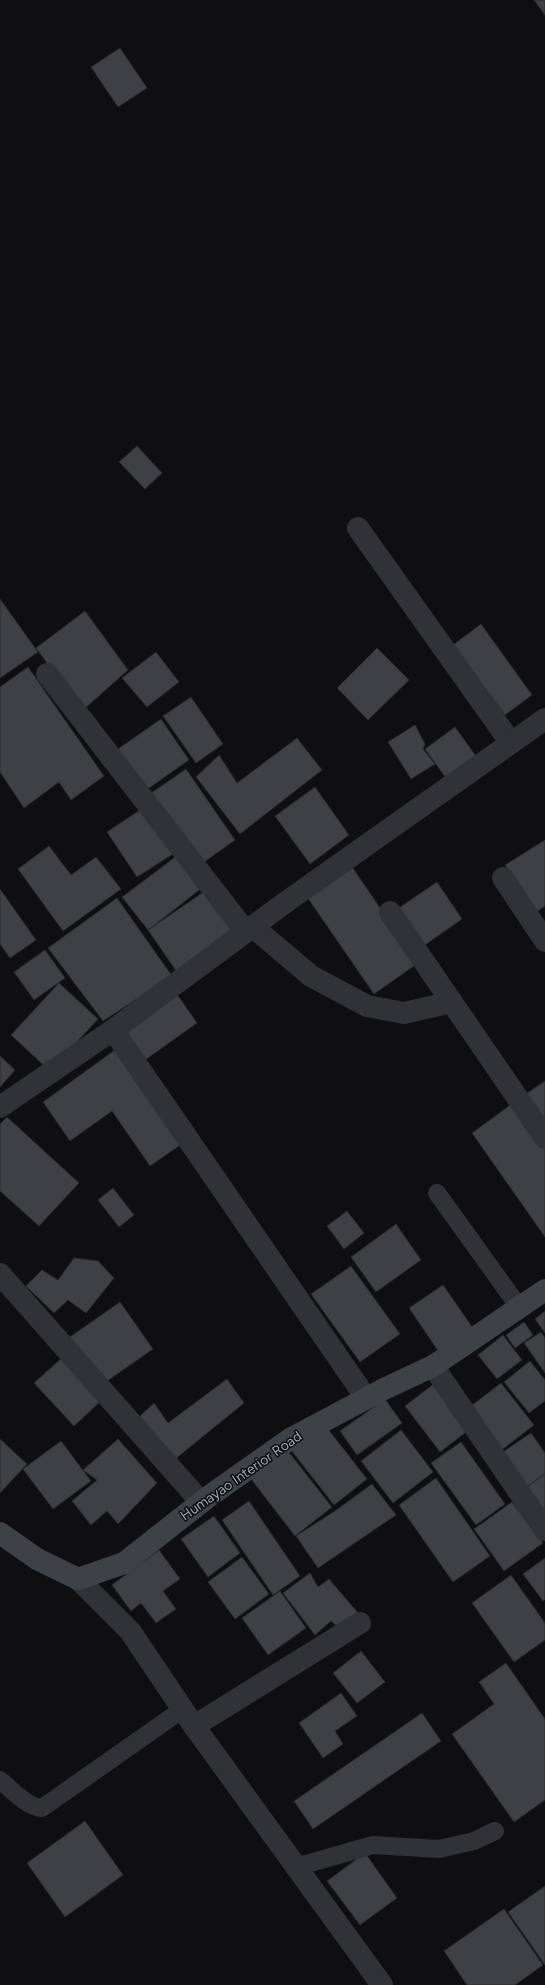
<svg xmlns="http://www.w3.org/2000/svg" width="545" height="1985" font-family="Figtree,sans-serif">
	<rect width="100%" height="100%" fill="#0f0f11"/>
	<!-- building -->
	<g fill="#3e4044" stroke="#292a2d">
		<polygon points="534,0 545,0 545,15"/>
		<polygon points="120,48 147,88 118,107 91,67"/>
		<polygon points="137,446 162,473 145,489 119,462"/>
		<polygon points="0,599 38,652 0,678"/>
		<polygon points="85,611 128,670 82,711 36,648"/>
		<polygon points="481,624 532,695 505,715 453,645"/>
		<polygon points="377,648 409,680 368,720 337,688"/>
		<polygon points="156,652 179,682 147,707 122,678"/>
		<polygon points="28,667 104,776 71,800 59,782 24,808 0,772 0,687"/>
		<polygon points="191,697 223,744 196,763 163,716"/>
		<polygon points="161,719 189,760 146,790 118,749"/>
		<polygon points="415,725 425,744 423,749 435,764 411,779 388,742"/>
		<polygon points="455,727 481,763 451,785 425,749"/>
		<polygon points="297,738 322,770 240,834 196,777 219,755 237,783"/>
		<polygon points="186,769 235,840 200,865 150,794"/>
		<polygon points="315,787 349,835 310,864 275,816"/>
		<polygon points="146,806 176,852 137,877 107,832"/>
		<polygon points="545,840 545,906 535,913 505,865"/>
		<polygon points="49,846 71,875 96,857 121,889 63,931 18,869"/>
		<polygon points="178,855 203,887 148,930 122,897"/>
		<polygon points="350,864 418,963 374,994 305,894"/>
		<polygon points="437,882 462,919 422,947 396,910"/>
		<polygon points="0,889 36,940 10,958 0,944"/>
		<polygon points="208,889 239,934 179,975 148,930"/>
		<polygon points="117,898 172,976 103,1021 48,948"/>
		<polygon points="45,950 65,978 34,1000 14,972"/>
		<polygon points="59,983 98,1019 50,1071 11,1035"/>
		<polygon points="174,990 197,1023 145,1060 122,1027"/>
		<polygon points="119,1047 186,1141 150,1166 112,1111 70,1141 43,1102"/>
		<polygon points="0,1056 15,1070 0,1087"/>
		<polygon points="545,1081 545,1134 520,1098"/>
		<polygon points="516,1101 545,1143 545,1237 472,1133"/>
		<polygon points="7,1117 79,1183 39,1226 0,1191 0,1124"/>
		<polygon points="113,1188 134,1215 119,1227 98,1200"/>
		<polygon points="347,1211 364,1233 344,1249 327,1226"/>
		<polygon points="396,1224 421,1260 376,1292 351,1257"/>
		<polygon points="74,1258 98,1261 114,1278 86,1313 68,1300 54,1313 26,1286 42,1270 58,1280"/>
		<polygon points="351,1266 400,1334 360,1362 311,1294"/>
		<polygon points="443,1285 475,1331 441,1355 409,1308"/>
		<polygon points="120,1302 153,1349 100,1386 67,1339"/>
		<polygon points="545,1311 545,1333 535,1319"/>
		<polygon points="524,1322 533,1335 515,1348 506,1335"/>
		<polygon points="541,1332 545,1338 545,1373 524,1343"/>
		<polygon points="503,1335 522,1360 497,1379 478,1355"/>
		<polygon points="63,1357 102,1400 74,1426 34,1383"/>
		<polygon points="530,1361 545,1380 545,1401 529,1413 504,1382"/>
		<polygon points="227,1379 244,1403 174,1460 139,1417 154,1403 168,1423"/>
		<polygon points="435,1383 470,1429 440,1452 405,1406"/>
		<polygon points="501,1383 534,1425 499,1452 466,1410"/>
		<polygon points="385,1399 402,1423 357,1455 340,1431"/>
		<polygon points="324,1424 367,1479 334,1505 291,1450"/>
		<polygon points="401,1430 433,1472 393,1503 361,1461"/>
		<polygon points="531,1433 545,1453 545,1474 521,1491 497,1456"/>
		<polygon points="0,1439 27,1464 0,1493"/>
		<polygon points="118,1439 157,1483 118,1524 107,1511 91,1525 72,1501 97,1480 83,1470"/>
		<polygon points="61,1441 91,1481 53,1509 23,1469"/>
		<polygon points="461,1442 505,1504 476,1525 431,1463"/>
		<polygon points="287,1450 332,1507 295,1536 251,1479"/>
		<polygon points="545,1474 545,1517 521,1491"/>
		<polygon points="436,1478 490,1556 453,1582 399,1505"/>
		<polygon points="372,1484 396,1515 318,1568 296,1536 335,1511"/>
		<polygon points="249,1501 300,1576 273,1595 222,1520"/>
		<polygon points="512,1502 543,1543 504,1571 474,1529"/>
		<polygon points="214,1516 240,1553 208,1577 181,1539"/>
		<polygon points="159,1550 180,1579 163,1591 176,1609 156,1623 141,1603 131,1611 112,1585"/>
		<polygon points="242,1557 269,1594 235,1619 208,1582"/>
		<polygon points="545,1558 545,1599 543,1601 523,1574"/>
		<polygon points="310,1573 318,1587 329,1579 359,1614 340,1629 331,1621 315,1635 283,1593"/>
		<polygon points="511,1575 545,1623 545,1640 514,1662 472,1603"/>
		<polygon points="280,1591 306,1628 268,1655 242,1618"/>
		<polygon points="361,1651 385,1682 357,1703 333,1673"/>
		<polygon points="506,1663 545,1719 545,1800 514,1822 452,1734 494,1704 479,1682"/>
		<polygon points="341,1693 357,1716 335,1731 343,1744 323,1758 299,1723"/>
		<polygon points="422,1713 441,1741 313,1829 294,1801"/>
		<polygon points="85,1821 123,1875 65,1917 27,1863"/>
		<polygon points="365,1853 397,1898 360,1925 327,1881"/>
		<polygon points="545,1886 545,1965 508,1912"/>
		<polygon points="504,1909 543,1965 515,1985 467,1985 444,1951"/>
	</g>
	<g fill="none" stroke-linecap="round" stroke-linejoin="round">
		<!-- lane -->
		<g stroke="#303236" stroke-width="18">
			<polyline points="437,1193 519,1307"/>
			<path d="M 0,1780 C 11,1789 27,1807 42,1808 L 183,1709"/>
			<polyline points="296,1867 373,1845 439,1849 474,1841 495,1831"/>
		</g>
		<!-- street -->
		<g stroke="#303236" stroke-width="22">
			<polyline points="358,528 511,743"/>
			<polyline points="47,674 246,932"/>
			<polyline points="503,878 545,941"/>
			<polyline points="390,912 545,1138"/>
			<polyline points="253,927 311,976 367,1006 404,1013 452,1002"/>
			<polyline points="113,1030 366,1398"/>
			<polyline points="0,1107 113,1030 286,902 545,719"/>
			<polyline points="0,1274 201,1502"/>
			<polyline points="433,1366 545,1530"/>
			<polyline points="78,1579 130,1631 194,1726 382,1985"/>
			<polyline points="194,1726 360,1623"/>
		</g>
		<!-- secondary -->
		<polyline stroke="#3e4146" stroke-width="22" points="0,1533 37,1559 78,1579 124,1563 208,1497 290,1439 384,1389 433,1366 545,1290"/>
	</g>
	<g text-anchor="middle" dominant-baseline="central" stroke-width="3" stroke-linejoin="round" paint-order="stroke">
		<!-- street labels -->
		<g font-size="14" fill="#a0a8b2" stroke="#0a0b0c">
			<text transform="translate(241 1476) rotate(-35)">Humayao Interior Road</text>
		</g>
	</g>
</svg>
